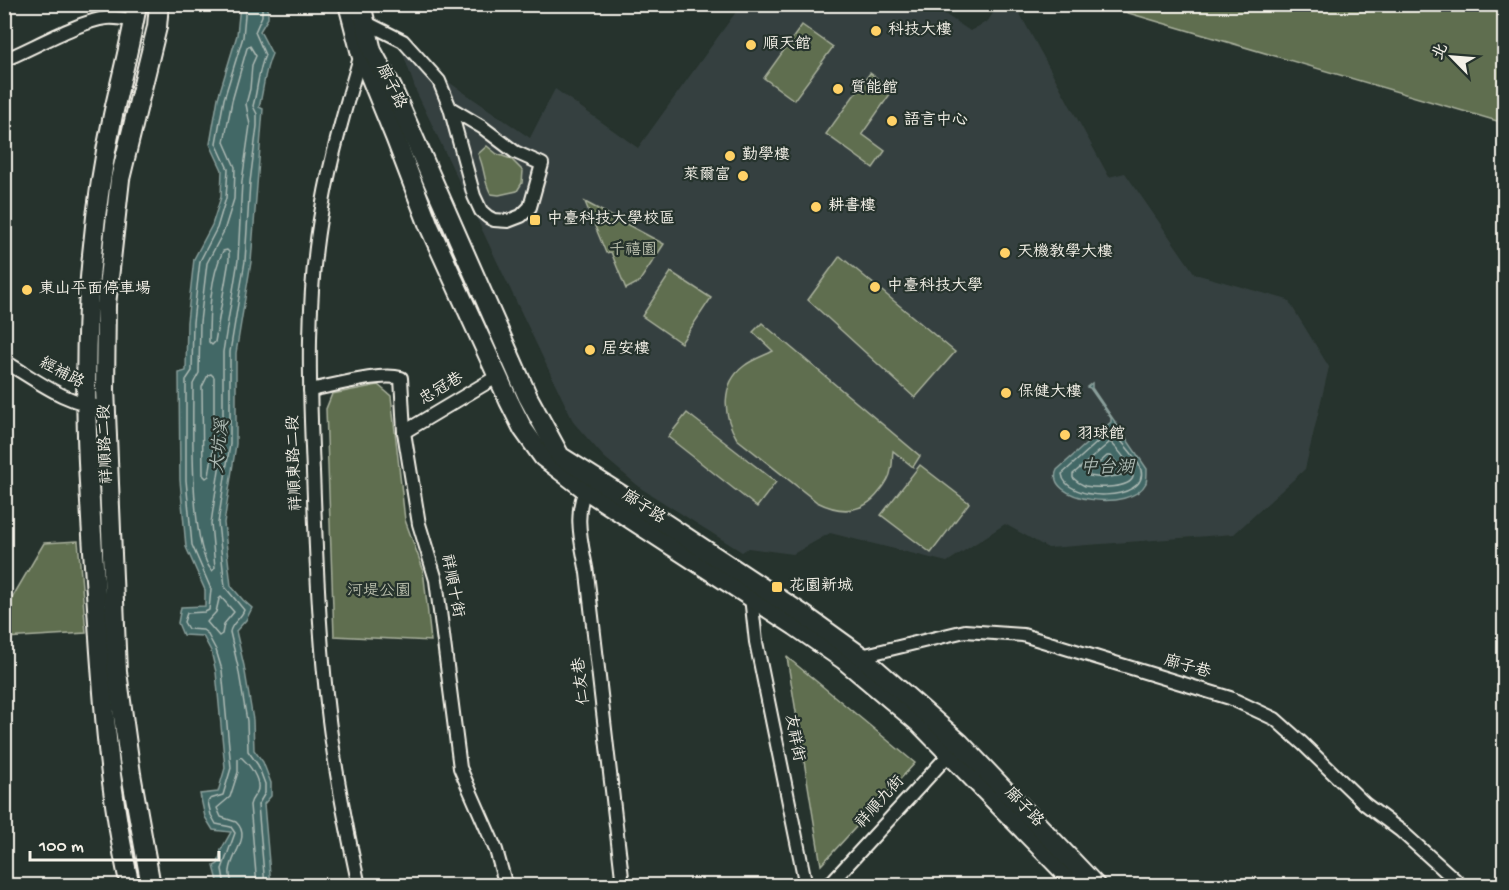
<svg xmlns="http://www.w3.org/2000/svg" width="1509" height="890" font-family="'Gochi Hand','LXGW WenKai TC',sans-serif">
	<rect width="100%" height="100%" fill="#26332d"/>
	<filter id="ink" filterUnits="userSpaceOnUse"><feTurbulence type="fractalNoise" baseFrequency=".0167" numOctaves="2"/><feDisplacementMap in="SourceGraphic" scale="12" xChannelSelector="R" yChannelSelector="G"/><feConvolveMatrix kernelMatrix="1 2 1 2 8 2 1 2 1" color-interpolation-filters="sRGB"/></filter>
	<g filter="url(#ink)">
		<!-- built -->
		<polygon fill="#364140" points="741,5 931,5 970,31 988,21 998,5 1015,5 1109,177 1125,173 1195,274 1288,300 1329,367 1305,469 1234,534 1048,548 1005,524 947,562 830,533 793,554 748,548 742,552 642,489 604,457 574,423 416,91 402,50 530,138 555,89 638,148"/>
		<!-- green -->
		<g fill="#5e6e50" stroke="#a9b09c" stroke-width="1.5">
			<polygon points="1101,5 1504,5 1504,123"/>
			<polygon points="802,25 833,47 794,100 764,78"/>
			<polygon points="870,73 893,90 862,134 885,151 873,168 826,134"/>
			<path d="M 487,146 L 497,154 L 511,159 L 523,171 L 522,183 L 517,191 L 499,195 L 491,194 C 483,181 485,167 478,154 Z"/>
			<polygon points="585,202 664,244 639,282 626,289 611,252 606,253"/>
			<polygon points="840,256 955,352 915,398 808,300"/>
			<polygon points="671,272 711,298 681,343 642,316"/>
			<path d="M 762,323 L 920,456 L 913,467 L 893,451 C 892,457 893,464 891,470 C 890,478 885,485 880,491 C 863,514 841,514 817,502 L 737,439 C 723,416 720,384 744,366 C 753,359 764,356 773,351 L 753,332 Z"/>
			<polygon points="378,385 391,396 405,520 423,569 431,641 334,636 326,409 332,394"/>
			<polygon points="687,413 776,482 757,507 668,437"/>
			<polygon points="920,465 969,503 931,553 881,515"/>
			<polygon points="78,541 86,633 5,638 5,610 44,543"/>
			<polygon points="787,657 915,763 821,865"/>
		</g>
		<!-- water -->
		<g fill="#426766" stroke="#899e9a" stroke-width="1.5">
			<path d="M 240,5 L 268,5 L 268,18 L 260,31 L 272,54 C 264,71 264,89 259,107 L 263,109 L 251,262 L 236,353 L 236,444 L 224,523 L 231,586 L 243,600 L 252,608 L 246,620 L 236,631 L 244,666 L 253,720 L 254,750 L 263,762 L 271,783 L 271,796 L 264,804 L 271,886 L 219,885 L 214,866 L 218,864 L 221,850 L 231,832 L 213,830 L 205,817 L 200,794 L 218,792 L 225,768 L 216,672 L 211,651 L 203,636 L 183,635 L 178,623 L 181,607 L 205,606 L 205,590 L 186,547 L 180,480 L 179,373 L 186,371 L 187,322 L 194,259 L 212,225 L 221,197 L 222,170 L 210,144 L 218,98 L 237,35 Z"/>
			<path d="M 1092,383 L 1092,388 L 1147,469 C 1147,473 1147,479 1146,483 C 1131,514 1043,500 1057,470 L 1111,422 L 1111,418 L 1090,388 L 1087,387 Z"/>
		</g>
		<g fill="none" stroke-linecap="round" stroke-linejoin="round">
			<!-- shore -->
			<g stroke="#adbab4" stroke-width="1.5">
				<path d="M 262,4 L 262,16 L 255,32 L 265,55 C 258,71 258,88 253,106 L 257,114 L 257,126 L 250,182 L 245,261 L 230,352 L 230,444 L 218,523 L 225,587 L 244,610 C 241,619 231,623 230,632 L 238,667 L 247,721 L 248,751 L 258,765 L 265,784 L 265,793 L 258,805 L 265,886"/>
				<path d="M 250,46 L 256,56 L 252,65 L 250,89 L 246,104 L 250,125 L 242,181 L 238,260 L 223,352 L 223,443 L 211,523 L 215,568 L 212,571 C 189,546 193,421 193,384 L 199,373 L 200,322 L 207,263 L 224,231 L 234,199 L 235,167 L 224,142 L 232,101 L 247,48 Z"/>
				<path d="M 227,250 L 229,252 L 229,260 L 215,342 L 212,345 L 209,342 C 209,313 210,277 223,251 Z"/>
				<polygon points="211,374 214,377 214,443 209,476 206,478 203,475 202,387 208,375"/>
				<path d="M 1110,431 L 1114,432 C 1122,444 1137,456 1141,470 C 1149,502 1065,503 1062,474 Z"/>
				<path d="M 1110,442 C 1116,447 1135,469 1133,477 C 1130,489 1095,488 1085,486 C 1080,484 1076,481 1073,478 L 1073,474 Z"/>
				<polygon points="1107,456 1111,456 1121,468 1122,475 1104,478 1089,476 1089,472"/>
				<polygon points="221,597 234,612 224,624 222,634 219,636 207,622 216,612 219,599"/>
				<polyline points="225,886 222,869 235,833 231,827 216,824 211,815 208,802 210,799 223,795 231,768 222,670 216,650 207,633 203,630 188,629 184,622 187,613 205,612 209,610 211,589 192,545 186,480 186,380 192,371 193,322 200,261 217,228 226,198 228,169 216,143 224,99 243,37 246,4"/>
				<path d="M 232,886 C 232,881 229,875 230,871 C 231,854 252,837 236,822 L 221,817 L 217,808 L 230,797 L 238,772 L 238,759 L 241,757 C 249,764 262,781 257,792 C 254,797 251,799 250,805 L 257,886"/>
			</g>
			<defs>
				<g id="street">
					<polyline points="365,22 403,41 439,81 450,108 474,196 481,211 488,217 494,220 508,221 521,216 530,207 542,164 515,152 482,127 450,108"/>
					<path d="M 4,60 C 31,49 80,21 106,18 C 116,17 125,19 134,21"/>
					<path d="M 4,361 C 38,381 65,404 105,407"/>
					<path d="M 310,390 C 333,386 379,372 401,378 L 404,432 L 419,524 L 436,580 L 460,768 L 496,850 L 506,886"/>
					<polyline points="404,432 498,376"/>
					<path d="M 588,485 C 572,512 582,544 587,573 L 623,886"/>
					<polyline points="751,597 756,642 806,886"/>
					<polyline points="857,657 965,631 1023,635 1230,698 1275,719 1303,744 1365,804 1401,831 1462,886"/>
					<path d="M 359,886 C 347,831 336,776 329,720 C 319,638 316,554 313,471 C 309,384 306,294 322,208 C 331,156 346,105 361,54 L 363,53"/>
					<polyline points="828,886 953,750"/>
				</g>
				<g id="secondary">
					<polyline points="348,4 361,54 395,137 429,226 509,401 523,429 543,457 586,490 795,626 844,660 919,723 1078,886"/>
					<polyline points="361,4 372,51 392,88 528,397 560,456 625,497 804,615 861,656 960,743 1096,886"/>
					<path d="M 130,886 C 109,794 103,700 97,607 C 88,487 80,365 93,245 C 97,201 104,158 113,115 C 121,78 131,42 137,4"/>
					<polyline points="151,886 131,774 117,672 105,389 106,305 120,179 157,27 159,4"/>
				</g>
			</defs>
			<!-- street casing -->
			<use href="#street" stroke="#f4f1e8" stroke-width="16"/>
			<!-- secondary casing -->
			<use href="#secondary" stroke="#f4f1e8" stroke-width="22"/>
			<!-- street -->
			<use href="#street" stroke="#26332d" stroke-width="12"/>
			<!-- secondary -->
			<use href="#secondary" stroke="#26332d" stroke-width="18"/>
		</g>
	</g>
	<!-- markers -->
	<g fill="#ffd166" stroke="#26332d" stroke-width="2">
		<circle cx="876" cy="31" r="6"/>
		<circle cx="751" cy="45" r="6"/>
		<circle cx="838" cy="89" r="6"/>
		<circle cx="892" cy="121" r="6"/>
		<circle cx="730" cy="156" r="6"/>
		<circle cx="743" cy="176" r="6"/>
		<circle cx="816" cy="207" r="6"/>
		<rect x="529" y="214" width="12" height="12" rx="3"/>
		<circle cx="1005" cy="253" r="6"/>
		<circle cx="875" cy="287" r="6"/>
		<circle cx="27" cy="290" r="6"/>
		<circle cx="590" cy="350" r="6"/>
		<circle cx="1006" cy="393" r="6"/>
		<circle cx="1065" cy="435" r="6"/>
		<rect x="771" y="581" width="12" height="12" rx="3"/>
	</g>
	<g text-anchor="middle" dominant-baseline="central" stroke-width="4.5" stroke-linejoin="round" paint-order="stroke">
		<!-- poi labels -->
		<g font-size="16" fill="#f4f1e8" stroke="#26332d" text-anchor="start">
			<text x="888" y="31">科技大樓</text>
			<text x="763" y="45">順天館</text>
			<text x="850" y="89">質能館</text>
			<text x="904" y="121">語言中心</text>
			<text x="742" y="156">勤學樓</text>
			<text x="731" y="176" text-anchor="end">萊爾富</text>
			<text x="828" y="207">耕書樓</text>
			<text x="547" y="220">中臺科技大學校區</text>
			<text x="1017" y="253">天機教學大樓</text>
			<text x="887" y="287">中臺科技大學</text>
			<text x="39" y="290">東山平面停車場</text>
			<text x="602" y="350">居安樓</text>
			<text x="1018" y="393">保健大樓</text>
			<text x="1077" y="435">羽球館</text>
			<text x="789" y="587">花園新城</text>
		</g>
		<!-- street labels -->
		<g font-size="16" fill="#f4f1e8" stroke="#26332d">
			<text transform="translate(390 87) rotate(64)">廍子路</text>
			<text transform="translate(61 374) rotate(28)">經補路</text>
			<text transform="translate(442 390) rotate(-31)">忠冠巷</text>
			<text transform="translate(107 444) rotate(-92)">祥順路二段</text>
			<text transform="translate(296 463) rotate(-92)">祥順東路二段</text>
			<text transform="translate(643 508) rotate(33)">廍子路</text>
			<text transform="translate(451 586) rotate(79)">祥順十街</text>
			<text transform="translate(1187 668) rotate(16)">廍子巷</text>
			<text transform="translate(583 681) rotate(-97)">仁友巷</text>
			<text transform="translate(793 738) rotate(79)">友祥街</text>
			<text transform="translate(881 803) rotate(-48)">祥順九街</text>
			<text transform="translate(1023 808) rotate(46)">廍子路</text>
		</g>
		<!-- park labels -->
		<g font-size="16" fill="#b8bdab" stroke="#26332d">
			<text x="633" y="251">千禧園</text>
			<text x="379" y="592">河堤公園</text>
		</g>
		<!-- water labels -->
		<g font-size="18" font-style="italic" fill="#adbab4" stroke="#26332d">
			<text transform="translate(221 446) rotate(-84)">大坑溪</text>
			<text x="1107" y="468">中台湖</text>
		</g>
	</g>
	<!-- margin -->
	<rect width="1509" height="890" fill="none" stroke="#26332d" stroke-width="24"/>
	<rect x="12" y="12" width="1485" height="866" fill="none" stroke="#f4f1e8" stroke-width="2" filter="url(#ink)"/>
	<!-- north arrow -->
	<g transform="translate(1452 57) rotate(295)" stroke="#26332d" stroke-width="4.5" paint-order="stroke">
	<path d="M0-4.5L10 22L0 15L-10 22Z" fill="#f4f1e8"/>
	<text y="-9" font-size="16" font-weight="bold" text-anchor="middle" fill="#f4f1e8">北</text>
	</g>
	<!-- scale -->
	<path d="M30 851v9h189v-9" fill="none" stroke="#f4f1e8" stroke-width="3"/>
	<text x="39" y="851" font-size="18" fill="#f4f1e8" stroke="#26332d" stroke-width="4.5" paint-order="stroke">100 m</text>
</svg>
